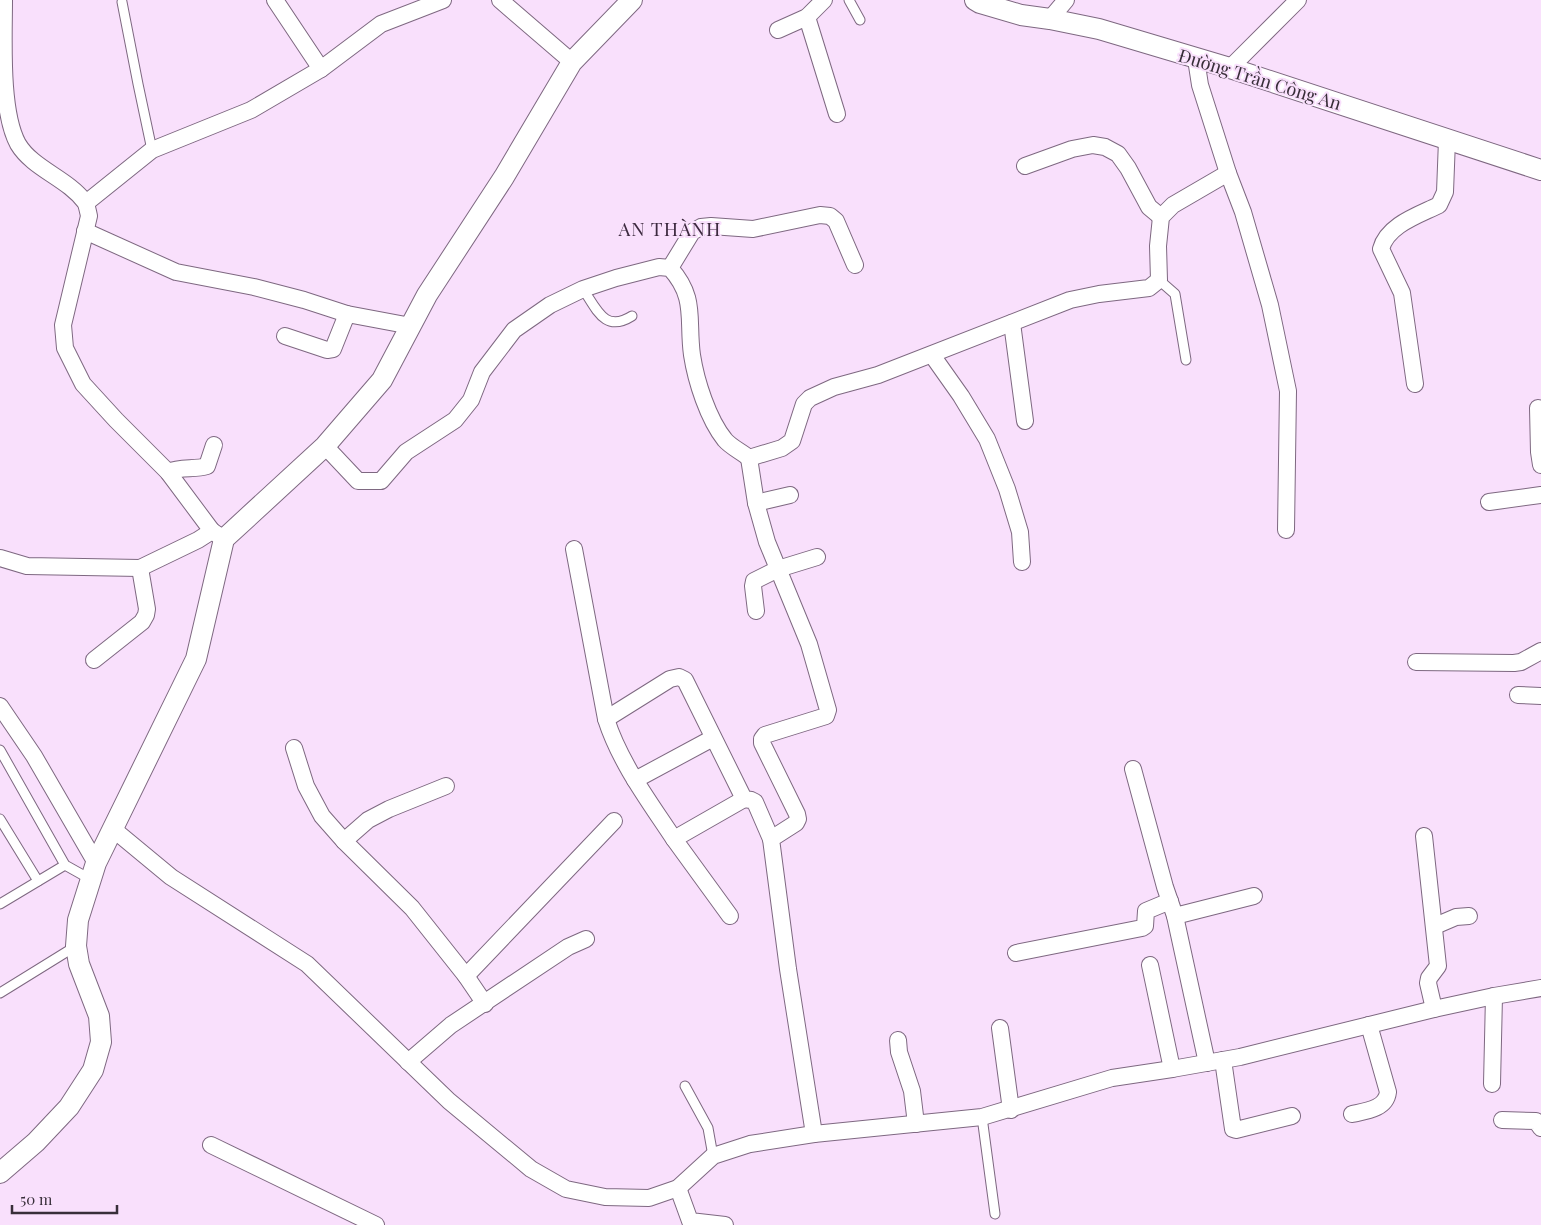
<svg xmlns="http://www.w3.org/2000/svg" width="1541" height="1225" font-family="'Playfair Display',serif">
	<rect width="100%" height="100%" fill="#f9e0fc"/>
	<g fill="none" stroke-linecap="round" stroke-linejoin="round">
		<defs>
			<g id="service">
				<polyline points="849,0 860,20"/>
				<polyline points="122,2 138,84 152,150"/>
				<polyline points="1159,280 1175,294 1186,360"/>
				<path d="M 583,289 C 597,310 605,333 632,316"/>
				<polyline points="0,750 65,865 90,879"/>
				<polyline points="0,819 38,881"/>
				<polyline points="0,904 65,865"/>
				<polyline points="0,993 76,946"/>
				<polyline points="685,1086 708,1128 713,1156"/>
				<polyline points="982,1117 995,1214"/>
			</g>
			<g id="minor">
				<path d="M 4,0 C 4,39 0,111 18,144 C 33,169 67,178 85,202 C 87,205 88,212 89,216 L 63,325 L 65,348 L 83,384 L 116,420 L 168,472 L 212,531"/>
				<polyline points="275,0 321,69"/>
				<polyline points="500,0 572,62"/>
				<polyline points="807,17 837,114"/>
				<polyline points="1050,19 1066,0"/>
				<polyline points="778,30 807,17 824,0"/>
				<polyline points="1196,59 1200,85 1228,173 1243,212 1270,305 1288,391 1286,530"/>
				<polyline points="1230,68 1298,0"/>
				<polyline points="1025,166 1072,149 1093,145 1105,147 1118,154 1128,168 1149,207 1161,217"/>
				<polyline points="86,203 152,150 251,110 321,69 381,24 443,0"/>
				<polyline points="85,231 176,272 254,287 304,300 347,314"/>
				<polyline points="670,268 692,232 701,227 711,226 753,229 820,215 830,216 836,221 855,265"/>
				<polyline points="1012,323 1025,421"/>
				<polyline points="285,336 327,350 333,349 347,314 411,326"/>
				<polyline points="932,355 961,396 987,439 1007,489 1020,532 1022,562"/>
				<path d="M 1415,384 L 1402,293 L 1381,249 C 1387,225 1419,215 1439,205 L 1445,192 L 1447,140"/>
				<polyline points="1538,408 1539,452 1541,465"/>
				<path d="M 325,446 L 358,481 L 381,481 L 406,452 L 455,420 L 471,400 L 482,372 L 514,330 L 550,305 L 583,289 L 616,278 L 659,267 L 670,268 C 697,298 687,319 692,355 C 696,381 708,419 725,440 C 731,447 742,452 749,458 L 782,448 L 792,441 L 804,404 L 810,398 L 834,387 L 878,375 L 1070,300 L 1099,294 L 1149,288 L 1159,280 L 1158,246 L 1161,217 L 1173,205 L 1228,173"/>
				<polyline points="749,458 756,503 767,542 809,644 828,710 826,716 765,735 762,739 762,743 797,814 798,819 796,823 771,839 788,969 814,1134"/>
				<path d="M 168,472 C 181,466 194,470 207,466 L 214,445"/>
				<polyline points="1489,502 1541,495"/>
				<polyline points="756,503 790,495"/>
				<path d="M 574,549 L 606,719 C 620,763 649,801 674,839"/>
				<polyline points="0,558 27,566 140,568 198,540 212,531 221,537"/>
				<polyline points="756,611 753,586 754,581 778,569 817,557"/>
				<polyline points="94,660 142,622 146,615 147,609 140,568"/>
				<polyline points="1416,662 1514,663 1521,662 1541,651"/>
				<polyline points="1518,695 1541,696"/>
				<polyline points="0,706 34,756 96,863"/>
				<polyline points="606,719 670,679 679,677 685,680 744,799 751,800 755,802 771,839"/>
				<polyline points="294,748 306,786 322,816 344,841"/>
				<polyline points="1133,769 1165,887 1175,916 1207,1063"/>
				<polyline points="635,780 713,738"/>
				<polyline points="446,786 389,809 368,820 344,841 412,908 466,976 485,1004"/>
				<polyline points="113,829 171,877 307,964 449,1101 531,1169 566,1189 605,1197 649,1198 678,1188 713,1156 750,1144 814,1134 982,1117 1112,1078 1172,1069 1240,1057 1434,1009 1494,996 1541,988"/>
				<polyline points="1424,836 1438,966 1429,978 1428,983 1434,1009"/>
				<polyline points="730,916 674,839 744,799"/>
				<polyline points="1175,916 1254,896"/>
				<polyline points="1435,926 1456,917 1469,916"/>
				<polyline points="1016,953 1142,928 1145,926 1146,911 1170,901"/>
				<polyline points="1150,965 1172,1069"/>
				<polyline points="466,976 614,821"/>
				<polyline points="1000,1028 1011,1110"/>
				<polyline points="898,1040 899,1052 912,1091 916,1124"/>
				<polyline points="1223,1060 1233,1129 1236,1130 1292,1116"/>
				<polyline points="408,1062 451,1025 568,947 586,939"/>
				<polyline points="1492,1084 1494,996"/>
				<path d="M 1352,1114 C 1366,1111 1386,1109 1388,1092 L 1369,1025"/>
				<polyline points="1502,1120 1536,1121 1541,1128"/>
				<polyline points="211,1145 376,1225"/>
				<polyline points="678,1188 690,1221 725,1225"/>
			</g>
			<g id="tertiary">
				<polyline points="975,0 980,3 1021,15 1050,19 1099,29 1230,68 1541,170"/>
				<polyline points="0,1173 36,1142 69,1107 93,1070 101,1042 99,1016 79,964 76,946 78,920 96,863 196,659 224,539 325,446 382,380 427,295 504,177 572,62 632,0"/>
			</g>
		</defs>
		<!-- service casing -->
		<use href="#service" stroke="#7e6881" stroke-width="11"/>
		<!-- minor casing -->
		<use href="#minor" stroke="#7e6881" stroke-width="18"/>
		<!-- tertiary casing -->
		<use href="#tertiary" stroke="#7e6881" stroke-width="22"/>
		<!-- service -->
		<use href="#service" stroke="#fff" stroke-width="9"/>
		<!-- minor -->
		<use href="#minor" stroke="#fff" stroke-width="16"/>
		<!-- tertiary -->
		<use href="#tertiary" stroke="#fff" stroke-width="20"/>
	</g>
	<g text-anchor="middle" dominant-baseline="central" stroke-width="4" stroke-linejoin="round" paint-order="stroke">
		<!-- street labels -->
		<g font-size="18" fill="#382e39" stroke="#f9e0fc">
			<text transform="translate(1260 79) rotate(17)">Đường Trần Công An</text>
		</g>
		<!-- neighbourhood labels -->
		<g font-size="19" letter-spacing="1" fill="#3d2a3f" stroke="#f9e0fc">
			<text x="670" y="228">AN THÀNH</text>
		</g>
	</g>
	<!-- scale -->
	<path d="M12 1205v8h105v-8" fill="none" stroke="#382e39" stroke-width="2.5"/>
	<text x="20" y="1205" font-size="15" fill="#382e39" stroke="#f9e0fc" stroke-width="4" paint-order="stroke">50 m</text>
</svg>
